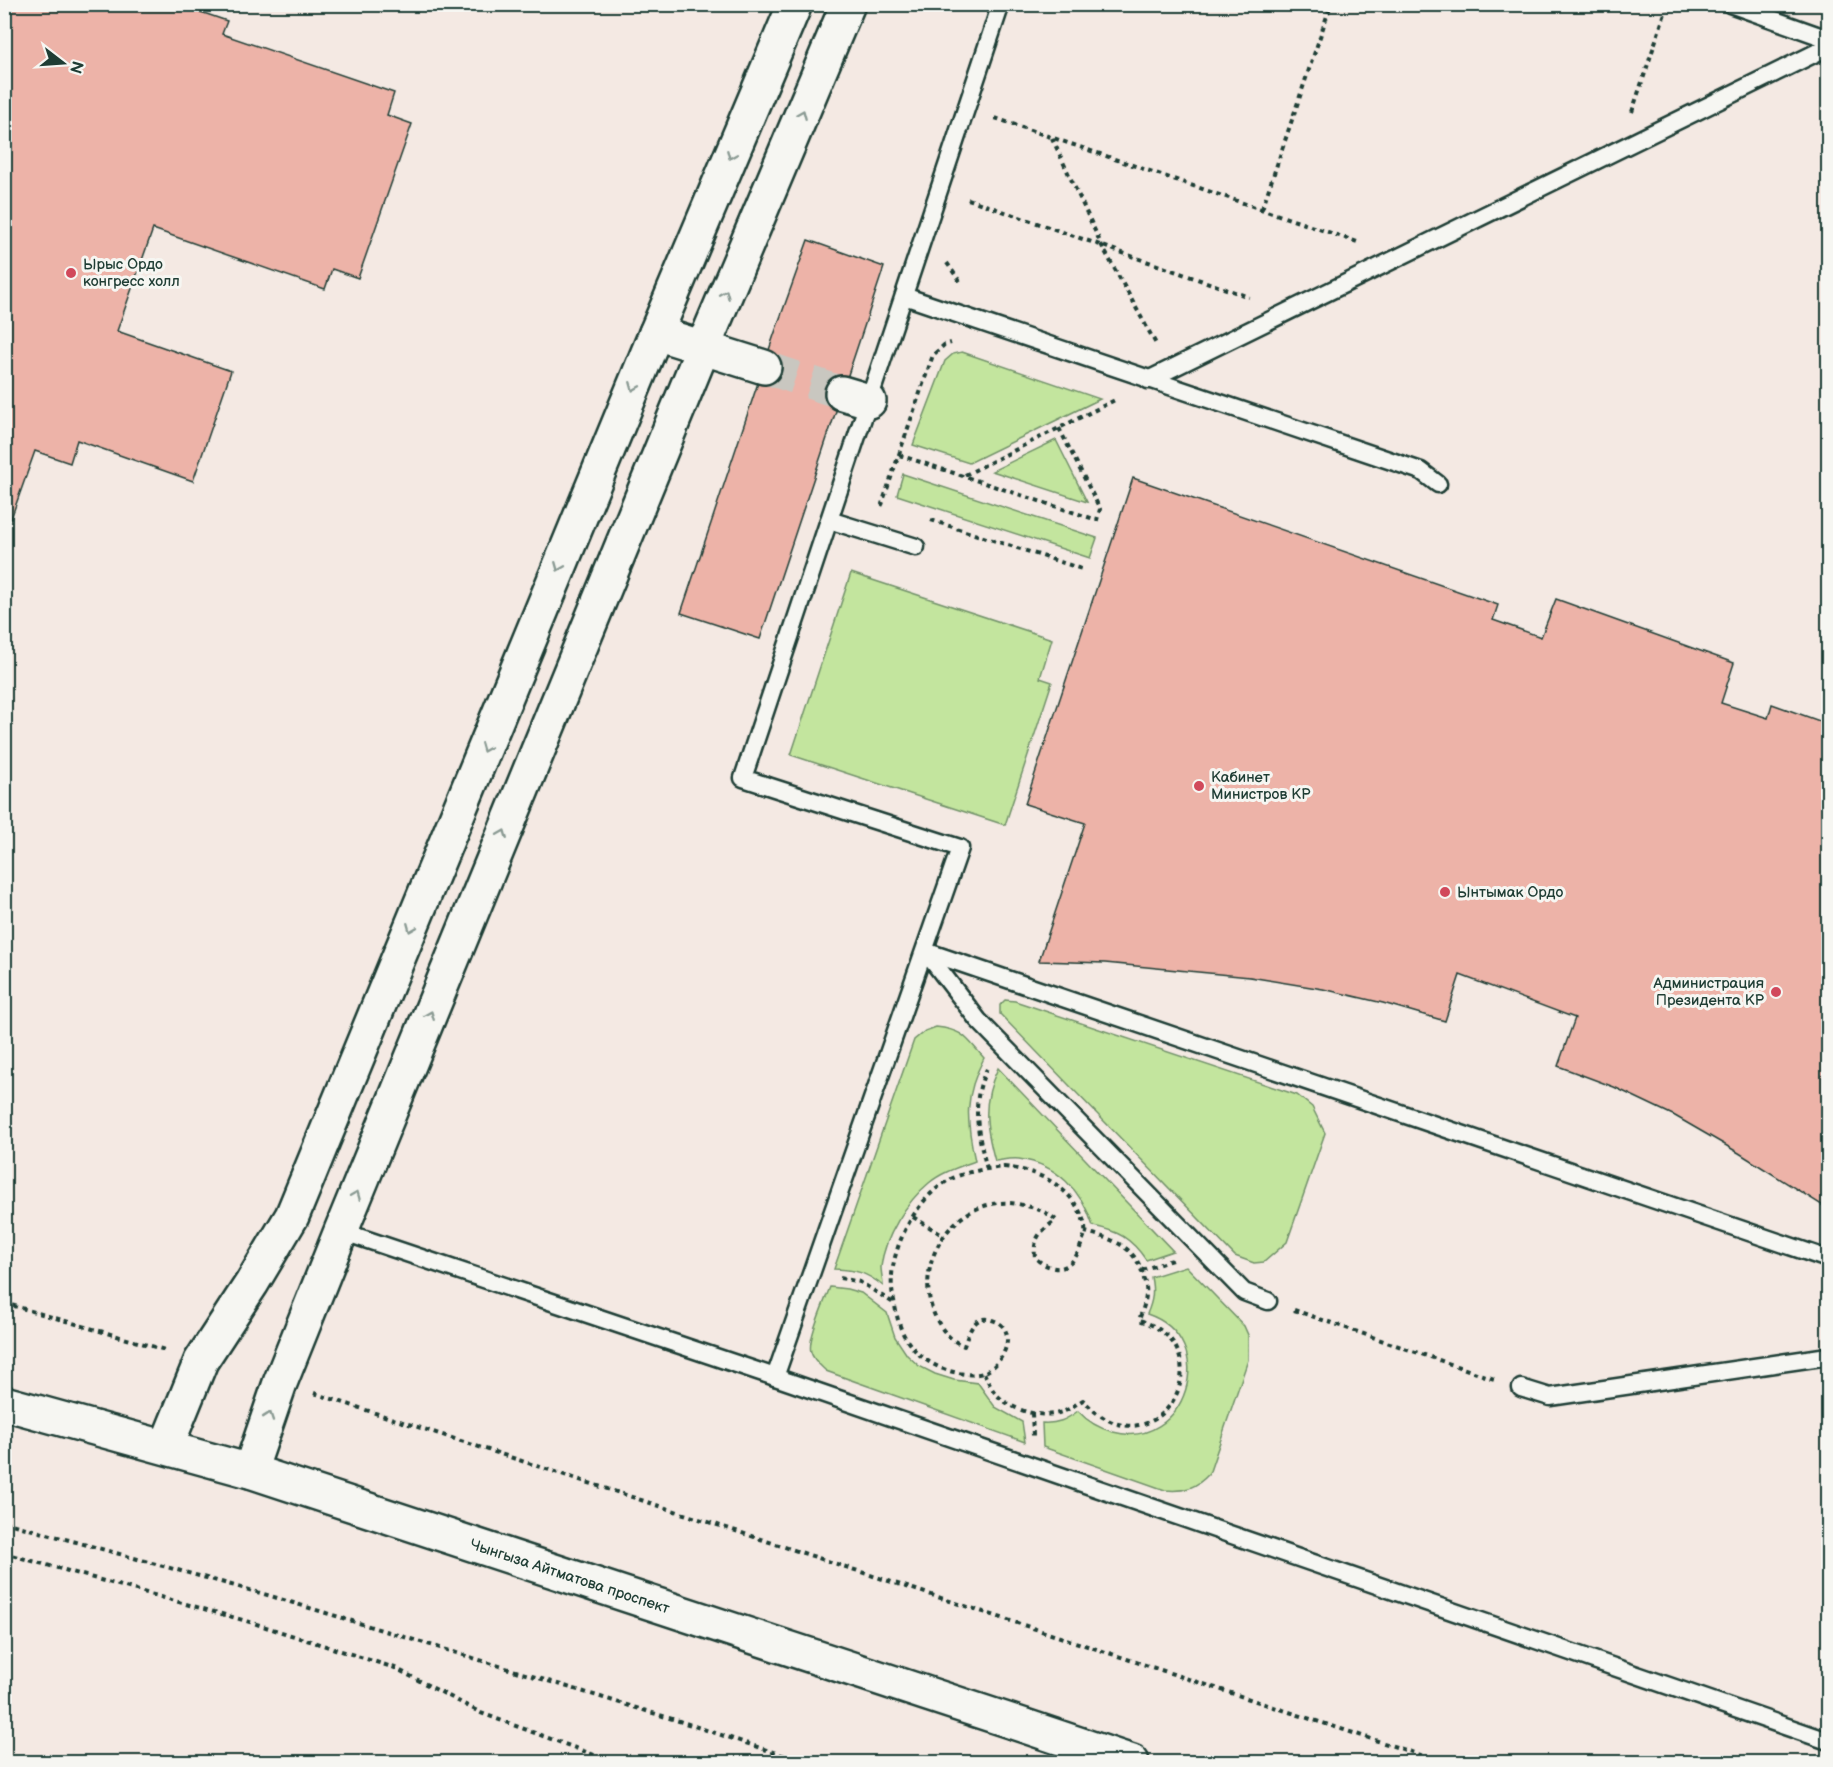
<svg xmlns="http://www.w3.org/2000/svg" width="1833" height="1767" font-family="'Balsamiq Sans',sans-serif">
	<rect width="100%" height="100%" fill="#f4e9e3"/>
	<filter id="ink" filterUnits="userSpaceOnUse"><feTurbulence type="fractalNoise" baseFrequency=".0167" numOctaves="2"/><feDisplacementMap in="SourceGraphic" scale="12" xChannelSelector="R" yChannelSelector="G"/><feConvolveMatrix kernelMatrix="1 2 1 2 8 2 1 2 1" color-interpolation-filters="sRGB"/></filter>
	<g filter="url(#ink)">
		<!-- green -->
		<g fill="#c3e59e" stroke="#719169" stroke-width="1.5">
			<polygon points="962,352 1100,399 969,463 913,445 945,361 953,354"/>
			<polygon points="1056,440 1087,502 992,471"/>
			<polygon points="903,474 1097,538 1090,558 897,495"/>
			<polygon points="851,573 1052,639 1040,678 1052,682 1005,825 791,755"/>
			<polygon points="1005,1000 1015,1001 1297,1095 1312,1107 1325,1133 1287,1242 1264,1262 1254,1263 1235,1256 1000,1014 1000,1005"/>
			<path d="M 936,1027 C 964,1030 966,1038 984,1058 C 964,1096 966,1120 975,1161 C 959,1167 942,1172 929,1183 C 907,1201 884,1238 881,1267 C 881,1273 883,1280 883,1286 C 866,1272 856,1270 834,1269 L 914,1040 L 925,1031 Z"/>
			<path d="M 998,1068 L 1173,1251 L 1146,1260 C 1131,1238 1118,1231 1093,1226 C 1082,1191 1057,1164 1019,1159 C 1012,1158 1003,1160 995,1161 C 985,1125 982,1102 998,1068 Z"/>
			<path d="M 1186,1266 L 1244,1326 L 1248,1335 L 1248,1360 L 1209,1474 C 1196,1488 1184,1492 1165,1490 L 1043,1447 L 1042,1423 C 1057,1424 1066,1420 1078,1411 C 1088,1422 1098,1428 1113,1432 C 1185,1452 1223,1340 1147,1314 C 1153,1300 1154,1291 1151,1277 Z"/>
			<path d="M 830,1287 L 847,1289 L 861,1293 L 887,1313 L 895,1337 L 907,1355 L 919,1366 L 935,1374 L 954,1380 L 978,1383 L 995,1407 L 1022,1422 L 1025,1442 L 826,1371 C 821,1366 813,1360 811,1352 C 807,1340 825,1301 830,1287 Z"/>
		</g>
		<!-- building -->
		<g fill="#edb3a8" stroke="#1f3d34" stroke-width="1.5">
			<polygon points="4,4 193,4 192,9 227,21 222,34 394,93 387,115 412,124 358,278 332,269 325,289 153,229 117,331 231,371 193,481 77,440 70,463 35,451 4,538"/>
			<polygon points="808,240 884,267 760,639 681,613 774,335"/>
			<polygon points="1133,478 1498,605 1493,620 1541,637 1556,599 1734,663 1721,703 1768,718 1772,704 1828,724 1828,1209 1739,1153 1675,1116 1614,1087 1558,1066 1575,1018 1460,975 1445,1021 1383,1003 1323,989 1250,977 1105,963 1039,961 1085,823 1025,804"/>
		</g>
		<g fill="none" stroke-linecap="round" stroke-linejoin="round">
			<!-- street-tunnel -->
			<polyline stroke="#c9c7c0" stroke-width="33" stroke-dasharray="33 16" stroke-linecap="butt" points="764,367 842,393"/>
			<defs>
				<g id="lane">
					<polyline points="1730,4 1828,39"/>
					<polyline points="904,296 1421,471 1438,484"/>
					<polyline points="1148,380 1828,47"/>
					<polyline points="829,520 916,547"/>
					<polyline points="925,951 1828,1259"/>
					<polyline points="925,951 978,1020 1244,1292 1268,1301"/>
					<polyline points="341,1231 775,1377 1828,1741"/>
					<polyline points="775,1377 960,848 743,778 1001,4"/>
					<polyline points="1521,1388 1550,1397 1828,1356"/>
				</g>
				<g id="street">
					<polyline points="656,333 764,367"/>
					<polyline points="842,393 869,401"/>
					<polyline points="166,1447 201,1361 252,1283 292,1216 656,333 795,4"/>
					<polyline points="250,1471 280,1383 341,1231 703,348 848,4"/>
				</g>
				<g id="secondary">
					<path id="s1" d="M 4,1403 L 250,1471 L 1022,1725 L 1132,1762"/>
				</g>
			</defs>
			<!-- lane casing -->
			<use href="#lane" stroke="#1f3d34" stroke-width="21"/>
			<!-- street casing -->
			<use href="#street" stroke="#1f3d34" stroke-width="38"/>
			<!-- secondary casing -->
			<use href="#secondary" stroke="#1f3d34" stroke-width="38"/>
			<!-- path -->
			<g stroke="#1f3d34" stroke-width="4" stroke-dasharray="4.5 4.5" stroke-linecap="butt">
				<polyline points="1632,112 1668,4"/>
				<polyline points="995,118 1360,243"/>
				<polyline points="1052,138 1102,246 1156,344"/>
				<polyline points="968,199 1249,297"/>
				<polyline points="1262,209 1331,4"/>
				<polyline points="947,263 961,283"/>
				<polyline points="899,455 1097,520 1100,509 1059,428"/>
				<polyline points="965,475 1117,399"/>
				<polyline points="884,505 882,504 933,355 944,345 951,343"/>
				<polyline points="931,520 1085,570"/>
				<path d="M 1004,1167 C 1036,1170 1067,1184 1081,1214 C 1083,1219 1086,1226 1085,1232 C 1085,1236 1082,1241 1081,1245 C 1072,1271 1056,1275 1035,1258 C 1033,1237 1040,1232 1056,1220 C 1046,1211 1035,1208 1023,1205 C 957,1189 906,1265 938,1322 C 945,1334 952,1341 964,1346 C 969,1332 974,1314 992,1320 C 1020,1328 1004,1364 985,1372 C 977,1376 966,1374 958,1373 C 931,1368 907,1350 899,1323 C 896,1314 895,1304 893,1296 C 885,1256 915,1197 951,1179 C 967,1171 986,1169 1004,1167 Z"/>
				<path d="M 987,1169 C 978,1135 970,1101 987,1069"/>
				<polyline points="913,1217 944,1236"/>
				<polyline points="1142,1270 1172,1260"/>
				<polyline points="840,1278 860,1282 895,1304"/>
				<polyline points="4,1303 165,1350"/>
				<polyline points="1294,1310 1494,1379"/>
				<path d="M 984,1373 C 988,1381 992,1391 999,1397 C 1014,1411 1043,1419 1062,1412 C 1069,1410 1076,1404 1083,1400 C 1156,1481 1231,1348 1139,1320 C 1142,1311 1146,1302 1146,1293 C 1147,1288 1145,1283 1144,1279 C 1137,1247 1114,1239 1085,1232"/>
				<polyline points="314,1393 1442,1762"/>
				<polyline points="1032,1413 1033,1436"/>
				<polyline points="4,1522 264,1594 679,1721 803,1762"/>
				<polyline points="4,1553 250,1622 395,1668 481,1713 613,1762"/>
			</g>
			<!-- lane -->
			<use href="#lane" stroke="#f6f6f2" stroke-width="16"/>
			<!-- street -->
			<use href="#street" stroke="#f6f6f2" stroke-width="33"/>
			<!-- secondary -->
			<use href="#secondary" stroke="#f6f6f2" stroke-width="33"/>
		</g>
		<!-- one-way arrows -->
		<defs><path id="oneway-chevron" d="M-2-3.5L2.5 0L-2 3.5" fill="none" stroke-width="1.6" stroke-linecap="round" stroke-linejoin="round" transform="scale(1.5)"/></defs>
		<g stroke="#8a9a93">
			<use href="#oneway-chevron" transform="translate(802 114) rotate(-67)"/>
			<use href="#oneway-chevron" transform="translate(731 155) rotate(113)"/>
			<use href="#oneway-chevron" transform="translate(725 294) rotate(-67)"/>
			<use href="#oneway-chevron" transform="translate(634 387) rotate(112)"/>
			<use href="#oneway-chevron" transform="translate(559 567) rotate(112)"/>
			<use href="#oneway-chevron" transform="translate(485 748) rotate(112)"/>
			<use href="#oneway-chevron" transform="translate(503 834) rotate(-68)"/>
			<use href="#oneway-chevron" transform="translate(411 928) rotate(112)"/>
			<use href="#oneway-chevron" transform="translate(430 1015) rotate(-68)"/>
			<use href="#oneway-chevron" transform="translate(356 1195) rotate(-68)"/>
			<use href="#oneway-chevron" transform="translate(269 1416) rotate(-71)"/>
		</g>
	</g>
	<!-- markers -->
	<g fill="#d1495b" stroke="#f6f6f2" stroke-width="2">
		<circle cx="71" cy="273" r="6"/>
		<circle cx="1199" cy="786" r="6"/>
		<circle cx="1445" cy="892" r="6"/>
		<circle cx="1776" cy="992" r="6"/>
	</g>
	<g text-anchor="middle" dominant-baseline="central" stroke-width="6" stroke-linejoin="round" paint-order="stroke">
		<!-- poi labels -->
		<g font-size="15" fill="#1f3d34" stroke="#f6f6f2" text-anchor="start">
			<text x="83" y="264">Ырыс Ордо<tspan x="83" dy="17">конгресс холл</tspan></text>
			<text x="1211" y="777">Кабинет<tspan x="1211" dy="17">Министров КР</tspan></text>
			<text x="1457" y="892">Ынтымак Ордо</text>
			<text x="1764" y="983" text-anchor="end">Администрация<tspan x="1764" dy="17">Президента КР</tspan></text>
		</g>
		<!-- street labels -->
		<g font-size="15" fill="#1f3d34" stroke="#f6f6f2">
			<text stroke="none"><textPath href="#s1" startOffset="592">Чынгыза Айтматова проспект</textPath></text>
		</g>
	</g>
	<!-- margin -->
	<rect width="1833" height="1767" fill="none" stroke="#f6f6f2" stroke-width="24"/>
	<rect x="12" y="12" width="1809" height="1743" fill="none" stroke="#1f3d34" stroke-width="2" filter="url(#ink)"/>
	<!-- north arrow -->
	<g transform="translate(63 63) rotate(107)" stroke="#f6f6f2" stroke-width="4.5" paint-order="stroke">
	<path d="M0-4.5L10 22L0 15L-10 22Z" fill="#1f3d34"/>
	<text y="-9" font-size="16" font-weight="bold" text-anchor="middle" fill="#1f3d34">N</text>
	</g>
</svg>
